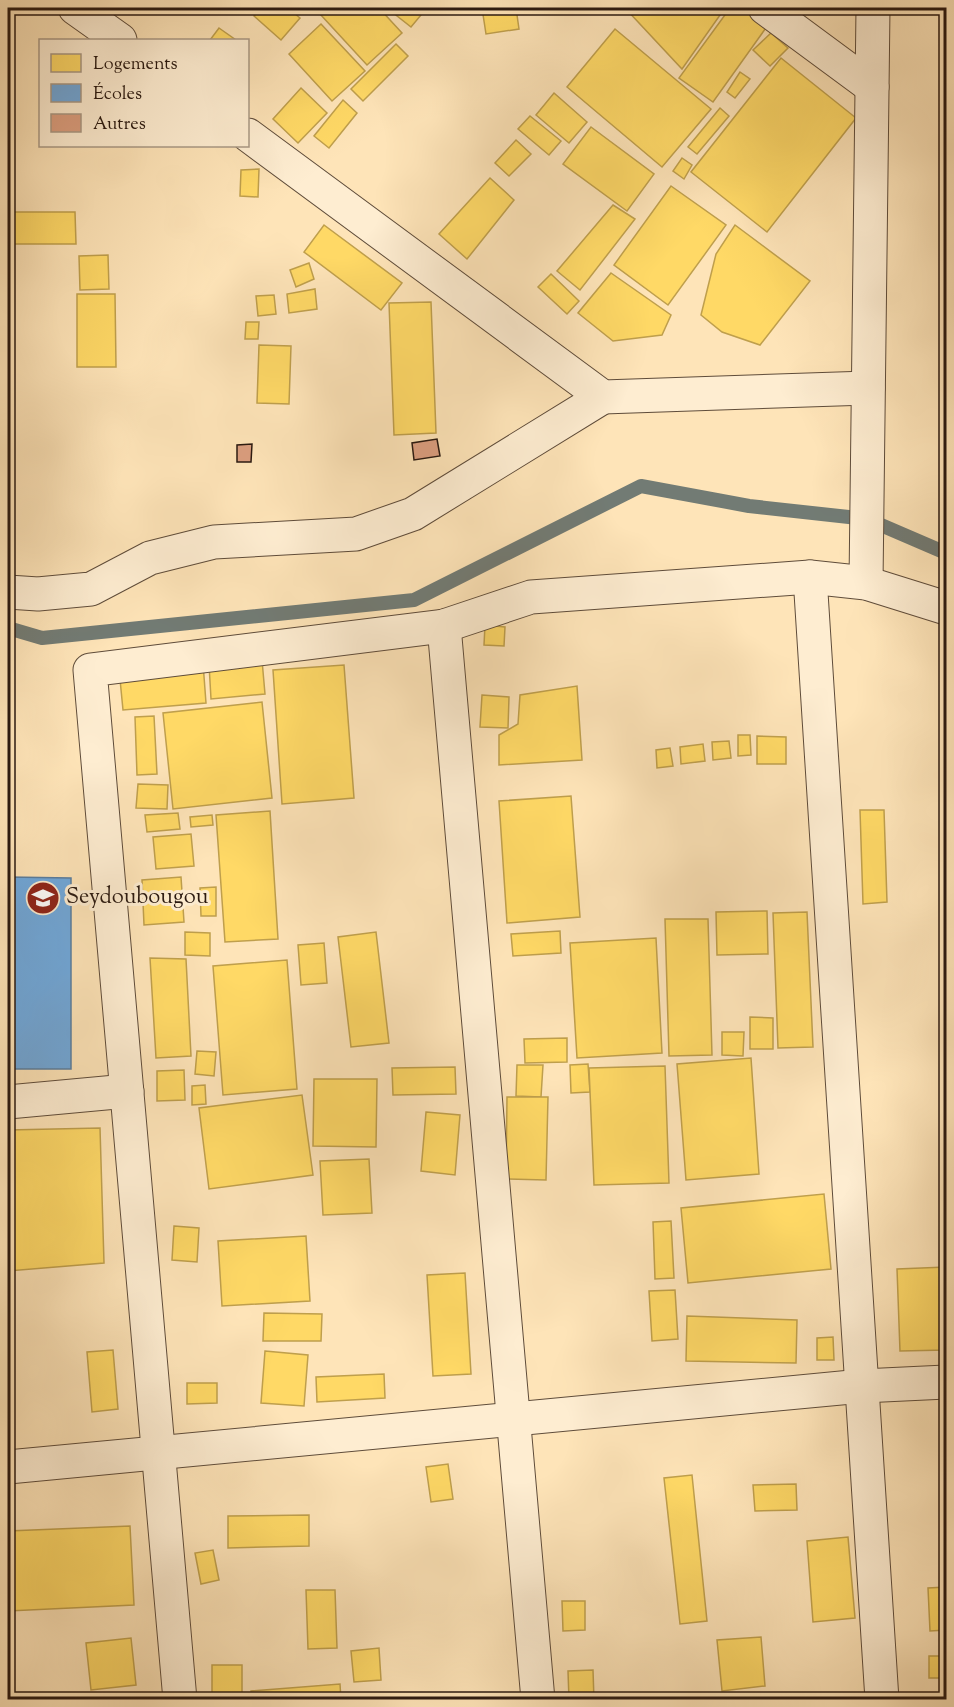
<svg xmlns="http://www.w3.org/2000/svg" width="954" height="1707" font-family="'Sorts Mill Goudy',serif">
	<rect width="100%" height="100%" fill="#fee4b8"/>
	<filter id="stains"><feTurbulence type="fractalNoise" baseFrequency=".00333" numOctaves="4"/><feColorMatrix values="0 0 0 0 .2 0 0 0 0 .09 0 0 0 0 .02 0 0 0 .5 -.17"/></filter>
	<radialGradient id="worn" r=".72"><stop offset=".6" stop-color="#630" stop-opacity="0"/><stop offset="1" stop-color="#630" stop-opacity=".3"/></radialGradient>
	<!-- homes -->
	<g fill="#ffd966" stroke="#bf9f4c" stroke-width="1.5">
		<polygon points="261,8 288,8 300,18 281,40 254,16"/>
		<polygon points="305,8 318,8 312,14"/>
		<polygon points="326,8 379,8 402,33 367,65 320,14"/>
		<polygon points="387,8 424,8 426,9 411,27"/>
		<polygon points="482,8 516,8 519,29 486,34"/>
		<polygon points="625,8 725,8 682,69"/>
		<polygon points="730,8 745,8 768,25 713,102 679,78"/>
		<polygon points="321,24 365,71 332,101 289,54"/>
		<polygon points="219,28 236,40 210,40"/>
		<polygon points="615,29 711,109 662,167 567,87"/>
		<polygon points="771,33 788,48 770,66 753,50"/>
		<polygon points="396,44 408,56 363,101 351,89"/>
		<polygon points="781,58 856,118 767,232 691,172"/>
		<polygon points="740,72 750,79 735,98 727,92"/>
		<polygon points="301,88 327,113 298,143 273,119"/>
		<polygon points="554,93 587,122 569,143 536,115"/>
		<polygon points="343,100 357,113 329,148 314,136"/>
		<polygon points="720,108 729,116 697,154 688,147"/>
		<polygon points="530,116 561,141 549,155 518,129"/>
		<polygon points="591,127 654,174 627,211 563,164"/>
		<polygon points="516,140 531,154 509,176 495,163"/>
		<polygon points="682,158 692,165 684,179 673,171"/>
		<polygon points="259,169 258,197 240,196 241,170"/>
		<polygon points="490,178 514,200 467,259 439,234"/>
		<polygon points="671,186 726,225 668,305 614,265"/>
		<polygon points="613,205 635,219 580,290 557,271"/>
		<polygon points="8,212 75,212 76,244 8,244"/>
		<polygon points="324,225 402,283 381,310 304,252"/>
		<polygon points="735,225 810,281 760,345 722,332 701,315 716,254"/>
		<polygon points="108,255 109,289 80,290 79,256"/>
		<polygon points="309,263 314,279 296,287 290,270"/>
		<polygon points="611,273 671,315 662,335 613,341 578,313"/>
		<polygon points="551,274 579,301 567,314 538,287"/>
		<polygon points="315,289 317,309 289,313 287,294"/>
		<polygon points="77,294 115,294 116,367 77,367"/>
		<polygon points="274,295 276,314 258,316 256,296"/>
		<polygon points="431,302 436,433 394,435 389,303"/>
		<polygon points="246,322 259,322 258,339 245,339"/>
		<polygon points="259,345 291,346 289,404 257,403"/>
		<polygon points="485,625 505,627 504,646 484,645"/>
		<polygon points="262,660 265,694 211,699 209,664"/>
		<polygon points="203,663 206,703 123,710 119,669"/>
		<polygon points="344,665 354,798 282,804 273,670"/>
		<polygon points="577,686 582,760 499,765 499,735 518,724 520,695"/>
		<polygon points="482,695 509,697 508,728 480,727"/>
		<polygon points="262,702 272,798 173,809 163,713"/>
		<polygon points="154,716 157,774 137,775 135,717"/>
		<polygon points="738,735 750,735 751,755 738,756"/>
		<polygon points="757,736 786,737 786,764 757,764"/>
		<polygon points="729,741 731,758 713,760 712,742"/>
		<polygon points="703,744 705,761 681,764 680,747"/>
		<polygon points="670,748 673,766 657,768 656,750"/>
		<polygon points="138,784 168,785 167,809 136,808"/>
		<polygon points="571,796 580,917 507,923 499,801"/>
		<polygon points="860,810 884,810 887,902 863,904"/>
		<polygon points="270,811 278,939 225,942 216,815"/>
		<polygon points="178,813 180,829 147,832 145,815"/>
		<polygon points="212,815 213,825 191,827 190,817"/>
		<polygon points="191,834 194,866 156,869 153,837"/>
		<polygon points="181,877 184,922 144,925 142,880"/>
		<polygon points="216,887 216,916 201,916 200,888"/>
		<polygon points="767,911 768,954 717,955 716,912"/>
		<polygon points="807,912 813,1047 778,1048 773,913"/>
		<polygon points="665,919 708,919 712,1055 669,1056"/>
		<polygon points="560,931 561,953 513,956 511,934"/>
		<polygon points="185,932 210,933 210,956 185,955"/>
		<polygon points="376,932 389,1043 351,1047 338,937"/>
		<polygon points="656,938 662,1053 577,1058 570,943"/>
		<polygon points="324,943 327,983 301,985 298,945"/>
		<polygon points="150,958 186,959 191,1056 156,1058"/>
		<polygon points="287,960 297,1089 223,1095 213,966"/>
		<polygon points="750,1017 773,1018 773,1049 750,1049"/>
		<polygon points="722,1032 744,1032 743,1056 722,1055"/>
		<polygon points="567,1038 567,1062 525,1063 524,1039"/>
		<polygon points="197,1051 216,1052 214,1076 195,1074"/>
		<polygon points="751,1058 759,1174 686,1180 677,1064"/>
		<polygon points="588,1064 590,1092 571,1093 570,1065"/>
		<polygon points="517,1065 543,1065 541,1097 516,1096"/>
		<polygon points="665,1066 669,1183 594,1185 589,1068"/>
		<polygon points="455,1067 456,1094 393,1095 392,1068"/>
		<polygon points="184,1070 185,1100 157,1101 157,1071"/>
		<polygon points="314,1079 377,1079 376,1147 313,1146"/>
		<polygon points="205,1085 206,1104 192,1105 192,1086"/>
		<polygon points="302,1095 313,1175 209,1189 199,1108"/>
		<polygon points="507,1097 548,1097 546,1180 506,1179"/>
		<polygon points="426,1112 460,1115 455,1175 421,1171"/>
		<polygon points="100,1128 104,1263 8,1271 8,1130"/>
		<polygon points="369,1159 372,1213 323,1215 320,1161"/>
		<polygon points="824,1194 831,1269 688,1283 681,1208"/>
		<polygon points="671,1221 674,1278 655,1279 653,1222"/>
		<polygon points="174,1226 199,1228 197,1262 172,1260"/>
		<polygon points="306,1236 310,1301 222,1306 218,1241"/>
		<polygon points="946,1267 946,1350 900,1351 897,1269"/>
		<polygon points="465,1273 471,1374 433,1376 427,1275"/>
		<polygon points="675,1290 678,1339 652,1341 649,1291"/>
		<polygon points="264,1313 322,1314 321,1341 263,1341"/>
		<polygon points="687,1316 797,1320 796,1363 686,1361"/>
		<polygon points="833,1337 834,1360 817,1360 817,1338"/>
		<polygon points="113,1350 118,1409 92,1412 87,1352"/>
		<polygon points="265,1351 308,1355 304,1406 261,1403"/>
		<polygon points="384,1374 385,1398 317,1402 316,1377"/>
		<polygon points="187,1383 217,1383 217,1403 187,1404"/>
		<polygon points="448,1464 453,1499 431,1502 426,1467"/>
		<polygon points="692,1475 707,1621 680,1624 664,1478"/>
		<polygon points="796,1484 797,1510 755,1511 753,1485"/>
		<polygon points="309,1515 309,1546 228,1548 228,1516"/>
		<polygon points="130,1526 134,1605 8,1611 8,1531"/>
		<polygon points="848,1537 855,1618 813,1622 807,1541"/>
		<polygon points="213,1550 219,1580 201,1584 195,1553"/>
		<polygon points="946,1587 946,1630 930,1631 928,1588"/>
		<polygon points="306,1590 335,1590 337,1648 308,1649"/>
		<polygon points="562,1601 585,1601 585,1630 563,1631"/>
		<polygon points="761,1637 765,1686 722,1691 717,1640"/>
		<polygon points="131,1638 136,1685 91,1690 86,1643"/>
		<polygon points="379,1648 381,1680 354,1682 351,1651"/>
		<rect x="929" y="1656" width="17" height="22"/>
		<rect x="212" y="1665" width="30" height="35"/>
		<polygon points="593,1670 594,1700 569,1700 568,1671"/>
		<polygon points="340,1684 341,1700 251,1700 251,1691"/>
		<polygon points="857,1693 857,1700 816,1700 816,1695"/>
		<rect x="926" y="1695" width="19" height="5"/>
	</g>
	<!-- schools -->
	<polygon fill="#6fa8dc" stroke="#5a7d9f" stroke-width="1.5" points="8,877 71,878 71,1069 8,1069"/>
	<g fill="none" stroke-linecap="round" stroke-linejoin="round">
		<!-- stream -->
		<polyline stroke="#727b74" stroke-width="14" points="8,628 42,638 414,600 641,486 749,506 867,519 946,553"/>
	</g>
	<!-- building -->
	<g fill="#db9e7f" stroke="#2a1910" stroke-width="1.5">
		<polygon points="437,439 440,456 414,460 412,443"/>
		<polygon points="252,444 251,462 237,462 237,445"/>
	</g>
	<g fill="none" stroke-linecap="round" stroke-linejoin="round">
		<defs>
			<g id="street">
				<polyline points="75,8 120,40"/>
				<polyline points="765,8 872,87"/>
				<polyline points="248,135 603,397 868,388"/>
				<polyline points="810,577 882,1700"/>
				<polyline points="866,583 873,8"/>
				<polyline points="8,592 38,594 91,589 150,558 214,542 356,534 413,514 603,397"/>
				<polyline points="444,626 538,1700"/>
				<polyline points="8,1102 127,1091"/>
				<polyline points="8,1467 862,1386 946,1382"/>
				<polyline points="180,1700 90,670 444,626 531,597 810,577 866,583 946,608"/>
			</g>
		</defs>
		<!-- street casing -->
		<use href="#street" stroke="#5f4c3a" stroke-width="35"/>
		<!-- street -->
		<use href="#street" stroke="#feedd1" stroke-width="33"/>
	</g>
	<!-- icons -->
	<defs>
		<symbol id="school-disc" viewBox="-11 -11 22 22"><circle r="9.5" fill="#8f2418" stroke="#feedd1"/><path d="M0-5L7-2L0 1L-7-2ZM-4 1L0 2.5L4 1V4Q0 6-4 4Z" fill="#fff"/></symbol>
	</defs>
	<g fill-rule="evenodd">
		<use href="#school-disc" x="24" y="879" width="38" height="38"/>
	</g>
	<g text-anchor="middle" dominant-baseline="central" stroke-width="6" stroke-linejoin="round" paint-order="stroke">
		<!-- poi labels -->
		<g font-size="22" fill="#2a1910" stroke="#feedd1" text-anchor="start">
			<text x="66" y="898">Seydoubougou</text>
		</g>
	</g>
	<!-- margin -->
	<rect width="954" height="1707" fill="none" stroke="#fee4b8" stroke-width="30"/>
	<rect x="9" y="9" width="936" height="1689" fill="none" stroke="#2a1910" stroke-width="3"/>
	<rect x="15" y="15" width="924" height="1677" fill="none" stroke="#2a1910" stroke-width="1.5"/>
	<!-- legend -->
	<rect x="39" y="39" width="210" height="108" fill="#feedd1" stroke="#a99884" stroke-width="1.5"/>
	<rect x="51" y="54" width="30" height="18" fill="#ffd966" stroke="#a99884" stroke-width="1.5"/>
	<text x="93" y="69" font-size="18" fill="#2a1910">Logements</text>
	<rect x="51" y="84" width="30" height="18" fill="#6fa8dc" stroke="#a99884" stroke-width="1.5"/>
	<text x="93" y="99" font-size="18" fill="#2a1910">Écoles</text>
	<rect x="51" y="114" width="30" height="18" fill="#db9e7f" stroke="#a99884" stroke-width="1.5"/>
	<text x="93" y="129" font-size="18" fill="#2a1910">Autres</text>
	<rect width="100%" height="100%" filter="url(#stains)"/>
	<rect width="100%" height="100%" fill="url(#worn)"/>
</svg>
